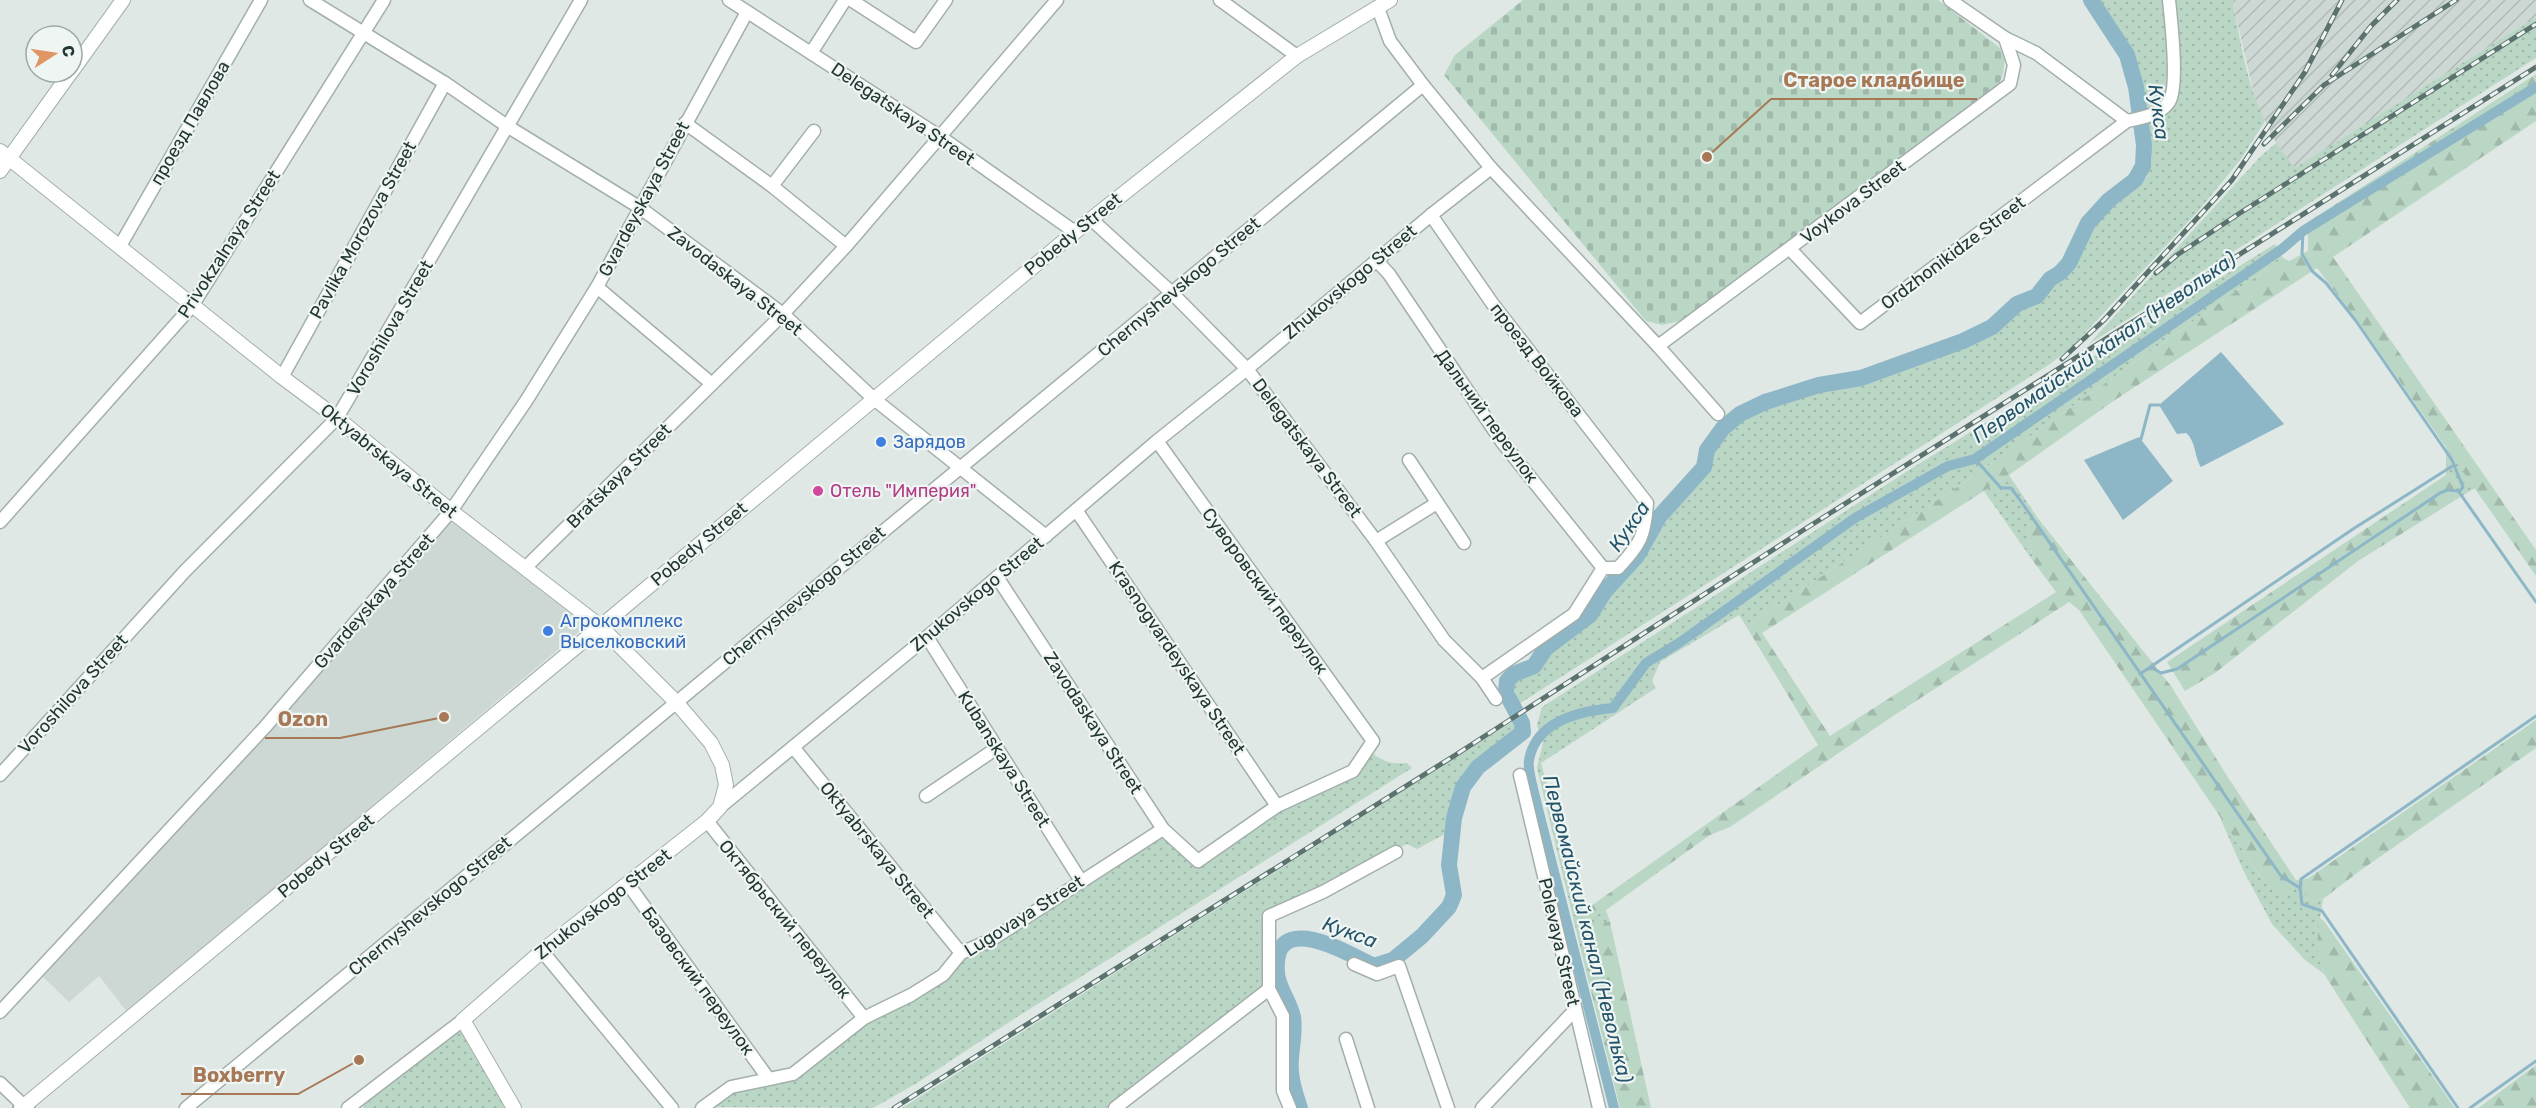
<svg xmlns="http://www.w3.org/2000/svg" width="2536" height="1108" font-family="Rubik,sans-serif">
	<defs>
		<pattern id="industrial-furrows" width="10" height="10" patternUnits="userSpaceOnUse" patternTransform="scale(1.5)"><rect width="10" height="10" fill="#cdd8d4"/><path d="M-1 1l2-2M0 10L10 0M9 11l2-2" fill="none" stroke="#b0bab6"/></pattern>
		<pattern id="grass-dots" width="8" height="8" patternUnits="userSpaceOnUse" patternTransform="scale(1.5)"><rect width="8" height="8" fill="#bad7c6"/><path d="M2 2h.1M6 6h.1" fill="none" stroke="#a0b9ab" stroke-width="1.8" stroke-linecap="round"/></pattern>
		<pattern id="forest-firs" width="22" height="20" patternUnits="userSpaceOnUse" patternTransform="scale(1.5)"><rect width="22" height="20" fill="#bad7c6"/><path d="M5 1l3.5 6h-7zM16 11l3.5 6h-7z" fill="#a0b9ab"/></pattern>
		<pattern id="cemetery-stones" width="16" height="16" patternUnits="userSpaceOnUse" patternTransform="scale(1.5)"><rect width="16" height="16" fill="#bad7c6"/><path d="M2 7V4a2 2 0 0 1 4 0v3zM10 15v-3a2 2 0 0 1 4 0v3z" fill="#a0b9ab"/></pattern>
	</defs>
	<rect width="100%" height="100%" fill="#dfe8e5"/>
	<!-- built -->
	<polygon fill="#cdd8d4" points="450,518 586,626 127,1012 99,976 69,1002 41,975 271,728 375,610"/>
	<!-- industrial -->
	<polygon fill="url(#industrial-furrows)" points="2232,0 2536,0 2536,17 2295,169 2276,143 2256,103"/>
	<!-- grass -->
	<g fill="url(#grass-dots)">
		<polygon points="2095,0 2165,0 2171,88 2166,101 2152,111 2142,108 2136,63 2108,16"/>
		<path d="M 2172,0 L 2232,0 C 2241,41 2246,83 2265,121 L 2241,159 L 2200,209 L 2073,346 L 2050,364 L 1519,704 L 1513,686 L 1514,678 L 1535,669 L 1551,649 L 1593,619 L 1608,592 L 1641,558 L 1646,545 L 1662,519 L 1706,471 L 1711,452 L 1725,430 L 1742,417 L 1766,405 L 1862,381 L 1964,344 L 1994,330 L 2019,308 L 2038,298 L 2052,281 L 2062,275 L 2072,264 L 2090,225 L 2115,201 L 2131,193 L 2147,177 L 2152,159 L 2145,123 L 2170,109 Z"/>
		<polygon points="2536,17 2536,58 2089,344 2261,156 2276,143 2295,168"/>
		<polygon points="2275,244 2283,258 1965,482 1746,626 1739,615 1660,662 1652,681 1656,688 1541,763 1584,917 1588,919 1606,910 1610,922 1598,922 1593,951 1582,955 1537,768 1543,743 1537,725 1542,707 1909,470"/>
		<polygon points="2446,447 2475,488 2454,501 2457,485 2453,477 2446,475"/>
		<polygon points="2009,475 2037,517 2027,527 2033,561 1984,491"/>
		<polygon points="1515,720 1518,733 1465,775 1454,802 1447,833 1417,849 1407,844 1269,914 1264,987 1106,1108 902,1108"/>
		<path d="M 1371,752 C 1383,762 1391,764 1407,763 L 1412,768 L 1017,1017 L 917,1083 L 873,1108 L 711,1107 L 735,1092 L 789,1080 L 866,1022 L 963,957 L 980,951 L 995,942 L 1162,834 L 1195,865 L 1280,809 L 1347,779 Z"/>
		<path d="M 2219,815 L 2264,881 L 2292,894 L 2296,880 L 2307,879 L 2304,888 L 2311,902 L 2323,899 C 2319,928 2314,945 2324,974 L 2305,960 L 2272,924 L 2243,870 Z"/>
		<polygon points="455,1032 462,1032 507,1108 364,1108 363,1104 368,1098"/>
	</g>
	<!-- forest -->
	<g fill="url(#forest-firs)">
		<polygon points="2536,74 2536,121 2333,257 2536,550 2536,576 2357,320 2317,268 2115,400 2009,475 1762,633 1830,736 2056,592 2033,561 2027,527 2037,517 2171,686 2229,779 2296,880 2292,894 2280,897 2264,881 2079,610 2069,602 1896,714 1730,827 1710,835 1606,910 1588,919 1584,917 1581,909 1585,910 1591,906 1818,745 1746,626 1965,482 2283,258 2289,261 2308,251 2308,222"/>
		<polygon points="2446,475 2453,477 2457,485 2454,501 2358,561 2215,673 2185,691 2167,662"/>
		<polygon points="2536,720 2536,748 2361,870 2323,899 2311,902 2306,900 2304,888 2307,879"/>
		<path d="M 2320,918 L 2324,921 L 2455,1108 L 2410,1108 L 2324,974 C 2317,954 2316,938 2320,918 Z"/>
		<polygon points="1598,922 1610,922 1651,1108 1620,1108 1582,955 1593,951 1588,926"/>
		<polygon points="2536,1065 2536,1108 2477,1108 2481,1106"/>
	</g>
	<!-- cemetery -->
	<polygon fill="url(#cemetery-stones)" points="1523,0 1938,0 2000,48 2005,59 2003,74 1997,89 1920,142 1844,205 1680,321 1662,325 1646,321 1444,75 1455,55"/>
	<!-- water -->
	<g fill="#8db6c7">
		<path d="M 2221,352 L 2284,424 L 2201,467 C 2194,456 2196,441 2186,433 L 2177,434 L 2159,405 Z"/>
		<polygon points="2139,437 2173,481 2123,520 2084,460"/>
	</g>
	<g fill="none" stroke-linecap="round" stroke-linejoin="round">
		<!-- stream -->
		<g stroke="#8db6c7" stroke-width="3">
			<polyline points="2303,231 2302,254 2312,271 2326,283 2356,321 2452,460 2463,487 2459,492 2536,602"/>
			<polyline points="2141,439 2150,405 2159,405"/>
			<polyline points="1975,459 2001,488 2011,488 2020,500 2281,876 2300,888"/>
			<polyline points="2151,667 2161,673 2177,669 2440,493 2447,490 2459,491"/>
			<polyline points="2140,674 2353,529 2454,465"/>
			<polyline points="2458,1108 2322,911 2302,904 2300,888 2301,879 2536,716"/>
			<polyline points="2470,1108 2536,1061"/>
		</g>
		<!-- canal -->
		<path stroke="#8db6c7" stroke-width="10" d="M 1614,1108 L 1536,801 C 1534,791 1527,769 1529,760 C 1536,721 1579,711 1613,708 L 1646,663 L 1679,643 L 1855,518 L 1948,466 L 1975,459 L 2282,249 L 2303,231 L 2536,87"/>
		<!-- river -->
		<path stroke="#8db6c7" stroke-width="16" d="M 1300,1108 C 1296,1096 1292,1085 1291,1072 C 1289,1054 1296,1035 1293,1017 C 1290,1002 1278,988 1277,973 C 1272,908 1345,952 1374,966 L 1393,960 L 1422,936 L 1449,907 L 1454,895 L 1449,865 L 1454,818 L 1463,787 L 1478,767 L 1523,732 L 1522,723 L 1506,693 L 1507,681 L 1514,674 L 1534,666 L 1546,648 L 1590,615 L 1605,591 L 1637,556 L 1659,517 L 1704,467 L 1707,450 L 1723,428 L 1740,414 L 1765,402 L 1819,385 L 1861,378 L 1963,341 L 1992,327 L 2017,304 L 2037,296 L 2050,279 L 2060,273 L 2069,263 L 2088,223 L 2109,200 L 2135,180 L 2143,166 L 2144,145 L 2136,87 L 2127,55 L 2091,0"/>
		<defs>
			<g id="minor">
				<polyline points="310,0 445,83 507,126 639,207 783,314 874,399 1046,536"/>
				<polyline points="729,0 939,136 1075,232"/>
				<polyline points="851,0 916,42 946,0"/>
				<polyline points="1220,0 1297,56"/>
				<polyline points="1950,0 2005,38 2036,53 2127,121"/>
				<polyline points="1378,8 1390,41 1423,85 1491,168 1658,346 2010,84 2014,65 2005,38"/>
				<polyline points="811,53 845,0"/>
				<polyline points="685,123 772,186 846,246"/>
				<polyline points="772,186 814,131"/>
				<path d="M 1431,215 L 1492,303 L 1647,503 C 1645,535 1641,544 1618,568 L 1603,568 L 1574,614 L 1482,678"/>
				<polyline points="1091,219 1172,293 1247,369 1376,541 1444,640 1482,678 1496,699"/>
				<polyline points="120,246 261,0"/>
				<path d="M 1790,249 L 1860,323 L 2127,121 C 2141,118 2160,115 2169,102 C 2179,87 2171,20 2169,0"/>
				<polyline points="1376,260 1389,274 1502,442 1603,568"/>
				<polyline points="597,287 712,384"/>
				<polyline points="1658,346 1718,414"/>
				<polyline points="282,377 445,83"/>
				<polyline points="1409,460 1464,543"/>
				<polyline points="1076,510 1277,806"/>
				<polyline points="0,522 192,306 384,0"/>
				<polyline points="1376,541 1437,503"/>
				<polyline points="525,568 783,314 846,246 1057,0"/>
				<polyline points="997,577 1163,829 1198,861 1277,806 1353,771 1373,741 1157,441"/>
				<polyline points="927,637 1081,881"/>
				<polyline points="793,747 961,953"/>
				<polyline points="0,775 185,571 337,418 581,0"/>
				<polyline points="1520,775 1599,1108"/>
				<polyline points="926,796 997,748"/>
				<polyline points="720,807 927,637 1157,441 1247,369 1431,215 1491,168"/>
				<polyline points="707,821 864,1018"/>
				<polyline points="628,884 768,1078"/>
				<polyline points="542,951 672,1108"/>
				<polyline points="1354,964 1377,974 1399,966 1448,1108"/>
				<polyline points="1269,989 1283,1016 1283,1091 1290,1108"/>
				<polyline points="0,1012 265,727 451,511 526,401 597,287 747,12"/>
				<polyline points="1346,1039 1368,1108"/>
				<polyline points="0,1083 24,1106"/>
				<polyline points="186,1108 1423,85"/>
				<polyline points="348,1108 463,1020"/>
				<polyline points="702,1108 731,1087 793,1074 864,1018 911,995 943,975 961,953 991,940 1163,829"/>
				<polyline points="1115,1108 1269,989 1269,916 1323,892 1396,852"/>
				<polyline points="1482,1108 1575,1010"/>
			</g>
			<g id="tertiary">
				<polyline points="72,71 123,0"/>
				<polyline points="0,151 282,377 337,418 451,511 600,626 676,702 711,743 722,765 726,785 720,807 707,821 542,951 463,1020 514,1108"/>
				<polyline points="0,171 71,72"/>
				<polyline points="24,1106 1075,232 1297,56 1390,0"/>
			</g>
			<polyline id="secondary" points="22,1108 24,1106 26,1108"/>
		</defs>
		<!-- minor casing -->
		<use href="#minor" stroke="#a3afac" stroke-width="15"/>
		<!-- tertiary casing -->
		<use href="#tertiary" stroke="#a3afac" stroke-width="16"/>
		<!-- secondary casing -->
		<use href="#secondary" stroke="#a0b2ae" stroke-width="20"/>
		<!-- minor -->
		<use href="#minor" stroke="#fff" stroke-width="12"/>
		<!-- tertiary -->
		<use href="#tertiary" stroke="#fff" stroke-width="14"/>
		<!-- secondary -->
		<use href="#secondary" stroke="#fff" stroke-width="16"/>
		<defs>
			<g id="rail">
				<polyline points="2332,75 2371,26 2397,0"/>
				<polyline points="2264,144 2324,85 2456,0"/>
				<polyline points="2156,273 2177,255 2240,213 2536,24"/>
				<polyline points="2062,359 2104,320 2232,180 2305,72 2342,0"/>
				<polyline points="894,1108 1457,754 1805,529 2536,67"/>
			</g>
		</defs>
		<!-- rail casing -->
		<use href="#rail" stroke="#5c726f" stroke-width="5"/>
		<!-- rail -->
		<use href="#rail" stroke="#eff5f3" stroke-width="3" stroke-dasharray="9" stroke-linecap="butt"/>
	</g>
	<!-- markers -->
	<g fill="#3f7fe0" stroke="#eff5f3" stroke-width="2">
		<circle cx="881" cy="442" r="6"/>
		<circle cx="548" cy="631" r="6"/>
	</g>
	<circle fill="#d1479c" stroke="#eff5f3" stroke-width="2" cx="818" cy="491" r="6"/>
	<g text-anchor="middle" dominant-baseline="central" stroke-width="4.5" stroke-linejoin="round" paint-order="stroke">
		<!-- street labels -->
		<g font-size="18" fill="#223633" stroke="#eff5f3">
			<text transform="translate(903 114) rotate(34)">Delegatskaya Street</text>
			<text transform="translate(190 123) rotate(-60)">проезд Павлова</text>
			<text transform="translate(644 199) rotate(-62)">Gvardeyskaya Street</text>
			<text transform="translate(1853 202) rotate(-37)">Voykova Street</text>
			<text transform="translate(363 230) rotate(-61)">Pavlika Morozova Street</text>
			<text transform="translate(1073 234) rotate(-39)">Pobedy Street</text>
			<text transform="translate(229 244) rotate(-57)">Privokzalnaya Street</text>
			<text transform="translate(1953 253) rotate(-37)">Ordzhonikidze Street</text>
			<text transform="translate(735 281) rotate(38)">Zavodaskaya Street</text>
			<text transform="translate(1350 282) rotate(-40)">Zhukovskogo Street</text>
			<text transform="translate(1179 287) rotate(-40)">Chernyshevskogo Street</text>
			<text transform="translate(390 328) rotate(-60)">Voroshilova Street</text>
			<text transform="translate(1537 360) rotate(52)">проезд Войкова</text>
			<text transform="translate(1487 416) rotate(54)">Дальний переулок</text>
			<text transform="translate(1307 448) rotate(53)">Delegatskaya Street</text>
			<text transform="translate(389 461) rotate(39)">Oktyabrskaya Street</text>
			<text transform="translate(619 476) rotate(-45)">Bratskaya Street</text>
			<text transform="translate(699 544) rotate(-40)">Pobedy Street</text>
			<text transform="translate(1265 591) rotate(54)">Суворовский переулок</text>
			<text transform="translate(977 594) rotate(-40)">Zhukovskogo Street</text>
			<text transform="translate(804 596) rotate(-40)">Chernyshevskogo Street</text>
			<text transform="translate(374 601) rotate(-49)">Gvardeyskaya Street</text>
			<text transform="translate(1177 658) rotate(56)">Krasnogvardeyskaya Street</text>
			<text transform="translate(73 694) rotate(-48)">Voroshilova Street</text>
			<text transform="translate(1093 723) rotate(57)">Zavodaskaya Street</text>
			<text transform="translate(1004 759) rotate(58)">Kubanskaya Street</text>
			<text transform="translate(877 850) rotate(51)">Oktyabrskaya Street</text>
			<text transform="translate(326 856) rotate(-40)">Pobedy Street</text>
			<text transform="translate(603 904) rotate(-38)">Zhukovskogo Street</text>
			<text transform="translate(430 906) rotate(-40)">Chernyshevskogo Street</text>
			<text transform="translate(1024 916) rotate(-32)">Lugovaya Street</text>
			<text transform="translate(785 919) rotate(51)">Октябрьский переулок</text>
			<text transform="translate(1559 942) rotate(77)">Polevaya Street</text>
			<text transform="translate(698 981) rotate(54)">Базовский переулок</text>
		</g>
		<!-- shop labels -->
		<g font-size="18" fill="#366cbe" stroke="#eff5f3" text-anchor="start">
			<text x="893" y="442">Зарядов</text>
			<text x="560" y="621">Агрокомплекс<tspan x="560" dy="21">Выселковский</tspan></text>
		</g>
		<!-- hotel labels -->
		<g font-size="18" fill="#b23c85" stroke="#eff5f3" text-anchor="start">
			<text x="830" y="491">Отель "Империя"</text>
		</g>
		<!-- water labels -->
		<g font-size="20" font-style="italic" fill="#24546a" stroke="#eff5f3">
			<text transform="translate(2159 112) rotate(82)">Кукса</text>
			<text transform="translate(2104 347) rotate(-35)">Первомайский канал (Неволька)</text>
			<text transform="translate(1629 526) rotate(-55)">Кукса</text>
			<text transform="translate(1588 929) rotate(76)">Первомайский канал (Неволька)</text>
			<text transform="translate(1350 932) rotate(20)">Кукса</text>
		</g>
	</g>
	<!-- callouts -->
	<path fill="none" stroke="#a77856" stroke-width="2" d="M1707 157L1771 99H1977M444 717L340 738H265M359 1060L298 1094H181"/>
	<g fill="#a77856" stroke="#eff5f3" stroke-width="2">
		<circle cx="1707" cy="157" r="6"/>
		<circle cx="444" cy="717" r="6"/>
		<circle cx="359" cy="1060" r="6"/>
	</g>
	<g font-size="20" text-anchor="middle" font-weight="bold" fill="#a77856" stroke="#eff5f3" stroke-width="4.5" stroke-linejoin="round" paint-order="stroke">
		<text x="1874" y="87">Старое кладбище</text>
		<text x="303" y="726">Ozon</text>
		<text x="239" y="1082">Boxberry</text>
	</g>
	<!-- north arrow -->
	<g transform="translate(54 54) rotate(78)"><circle r="28" fill="#eff5f3" stroke="#9da9a6" stroke-width="1.5"/>
	<path d="M0-4.5L10 22L0 15L-10 22Z" fill="#e09565"/>
	<text y="-9" font-size="16" font-weight="bold" text-anchor="middle" fill="#223633">С</text>
	</g>
</svg>
